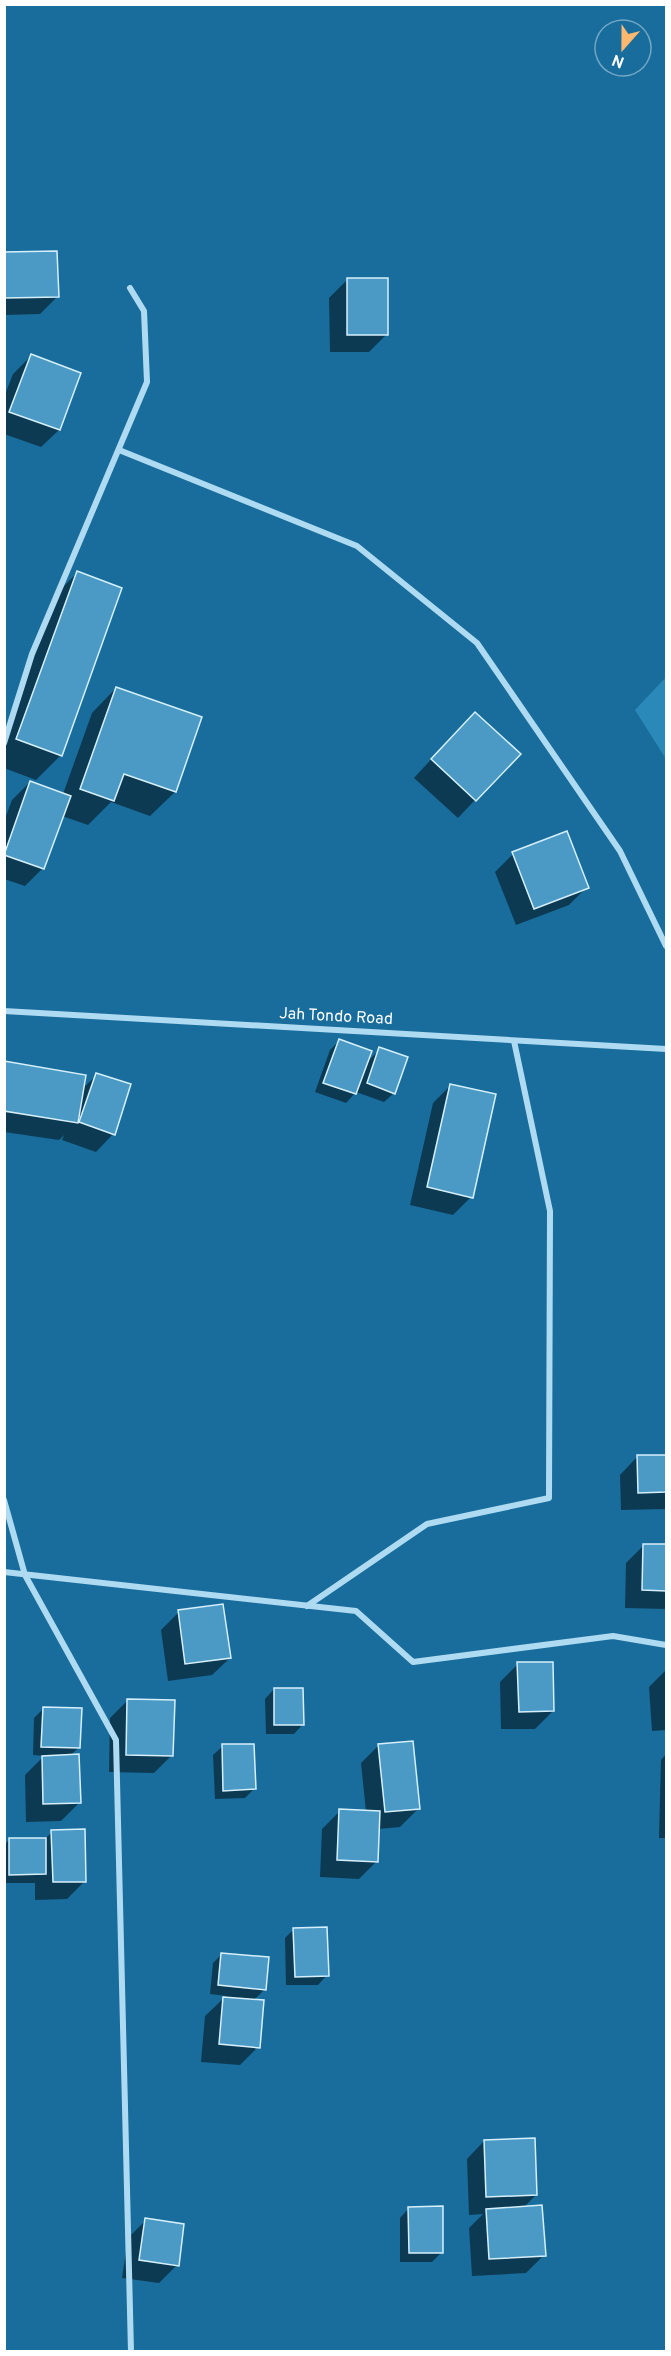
<svg xmlns="http://www.w3.org/2000/svg" width="671" height="2356" font-family="Overpass,sans-serif">
	<rect width="100%" height="100%" fill="#186d9c"/>
	<!-- green -->
	<polygon fill="#2b89b9" points="666,677 666,759 635,710"/>
	<!-- shadow -->
	<g fill="#0007">
		<polygon points="4,254 58,296 40,314 4,315"/>
		<polygon points="347,280 387,334 369,352 330,352 329,298"/>
		<polygon points="31,356 79,374 59,430 41,447 4,434 4,397 13,374"/>
		<polygon points="77,573 61,755 36,780 4,768 4,732 53,597"/>
		<polygon points="116,688 175,792 150,816 111,802 88,825 62,816 43,868 25,886 4,879 4,821 12,800 30,782 63,794 92,713"/>
		<polygon points="457,731 518,754 458,818 414,778"/>
		<polygon points="513,854 587,887 569,905 516,925 495,872"/>
		<polygon points="339,1041 366,1063 380,1049 394,1093 384,1102 356,1092 346,1103 315,1092 330,1050"/>
		<polygon points="4,1063 82,1089 97,1075 113,1134 96,1152 62,1140 64,1135 59,1140 4,1132"/>
		<polygon points="451,1085 471,1197 453,1215 410,1205 433,1103"/>
		<polygon points="666,1456 666,1509 621,1510 620,1475 637,1457"/>
		<polygon points="644,1545 666,1546 666,1609 625,1608 626,1563"/>
		<polygon points="179,1612 230,1658 212,1675 168,1681 161,1630"/>
		<polygon points="518,1664 553,1711 535,1729 501,1729 500,1682"/>
		<polygon points="666,1670 666,1730 652,1731 649,1687"/>
		<polygon points="274,1689 303,1724 294,1734 266,1734 265,1699"/>
		<polygon points="128,1700 172,1755 154,1773 109,1772 110,1718"/>
		<polygon points="43,1709 79,1747 70,1756 79,1803 61,1821 26,1822 25,1775 44,1756 33,1755 34,1718"/>
		<polygon points="379,1745 418,1809 400,1827 378,1829 377,1861 359,1879 320,1877 322,1829 340,1811 366,1812 361,1763"/>
		<polygon points="223,1746 254,1789 245,1798 215,1799 213,1755"/>
		<polygon points="666,1754 666,1838 659,1838 661,1760"/>
		<polygon points="52,1832 85,1881 67,1899 35,1900 35,1883 4,1883 4,1845 9,1840 44,1840"/>
		<polygon points="294,1929 327,1975 318,1985 286,1985 285,1938"/>
		<polygon points="222,1954 265,1989 253,2001 258,2047 240,2065 201,2062 205,2016 226,1996 210,1994 213,1963"/>
		<polygon points="484,2141 536,2195 523,2208 544,2255 526,2273 472,2276 469,2228 483,2214 469,2215 467,2159"/>
		<polygon points="409,2208 442,2252 432,2262 400,2262 400,2218"/>
		<polygon points="146,2220 177,2265 159,2283 122,2278 128,2238"/>
	</g>
	<!-- building -->
	<g fill="#4a9ac5" stroke="#d6effc" stroke-width="1.5">
		<polygon points="57,251 59,297 4,298 4,252"/>
		<rect x="347" y="278" width="41" height="57"/>
		<polygon points="31,354 81,373 60,430 9,412"/>
		<polygon points="77,571 122,588 62,756 16,739"/>
		<polygon points="116,687 202,717 176,792 124,774 114,801 80,789"/>
		<polygon points="475,712 521,754 476,801 431,759"/>
		<polygon points="30,781 71,796 44,869 4,855"/>
		<polygon points="567,831 589,888 534,909 512,852"/>
		<polygon points="339,1039 372,1051 356,1094 323,1083"/>
		<polygon points="379,1047 408,1057 395,1094 367,1083"/>
		<polygon points="4,1061 86,1075 78,1123 4,1111"/>
		<polygon points="96,1073 131,1084 115,1135 79,1122"/>
		<polygon points="450,1084 496,1094 473,1198 427,1187"/>
		<polygon points="637,1455 666,1455 666,1492 638,1493"/>
		<polygon points="643,1544 666,1544 666,1591 642,1590"/>
		<polygon points="223,1604 231,1658 185,1664 178,1610"/>
		<polygon points="517,1662 553,1662 554,1711 519,1712"/>
		<polygon points="274,1688 303,1688 304,1725 274,1725"/>
		<polygon points="127,1699 175,1700 173,1756 126,1755"/>
		<polygon points="43,1707 82,1708 80,1748 41,1747"/>
		<polygon points="413,1741 420,1809 385,1812 378,1744"/>
		<polygon points="222,1744 254,1744 256,1789 223,1791"/>
		<polygon points="79,1754 81,1803 43,1804 42,1756"/>
		<polygon points="339,1809 380,1811 378,1862 337,1860"/>
		<polygon points="85,1829 86,1882 53,1882 51,1830"/>
		<polygon points="9,1838 46,1838 46,1874 9,1875"/>
		<polygon points="327,1927 329,1976 295,1977 293,1928"/>
		<polygon points="221,1953 269,1957 266,1990 218,1985"/>
		<polygon points="223,1997 264,2000 260,2048 219,2044"/>
		<polygon points="535,2138 537,2195 486,2197 484,2140"/>
		<polygon points="542,2205 546,2256 489,2259 486,2209"/>
		<polygon points="443,2206 443,2253 409,2253 408,2207"/>
		<polygon points="145,2218 184,2224 179,2266 139,2260"/>
	</g>
	<g fill="none" stroke-linecap="round" stroke-linejoin="round">
		<!-- minor -->
		<g stroke="#afdbf2" stroke-width="6">
			<polyline points="119,450 357,546 477,643 620,851 666,946"/>
			<polyline points="4,743 32,654 147,382 144,311 130,288"/>
			<polyline points="4,1011 666,1049"/>
			<polyline points="4,1500 25,1575 116,1740 131,2352"/>
			<polyline points="4,1572 356,1611 413,1662 613,1636 666,1645"/>
			<polyline points="307,1606 427,1524 549,1498 550,1211 514,1041"/>
		</g>
	</g>
	<g text-anchor="middle" dominant-baseline="central" stroke-width="4.5" stroke-linejoin="round" paint-order="stroke">
		<!-- street labels -->
		<g font-size="16" fill="#fff" stroke="#186d9c">
			<text transform="translate(336 1017) rotate(3)">Jah Tondo Road</text>
		</g>
	</g>
	<!-- border -->
	<rect width="671" height="2356" fill="none" stroke="#ffffff" stroke-width="12"/>
	<!-- north arrow -->
	<g transform="translate(623 48) rotate(201)"><circle r="28" fill="#186d9c" stroke="#74a7c4" stroke-width="1.5"/>
	<path d="M0-4.5L10 22L0 15L-10 22Z" fill="#ffb86f"/>
	<text y="-9" font-size="16" font-weight="bold" text-anchor="middle" fill="#ffffff">N</text>
	</g>
</svg>
